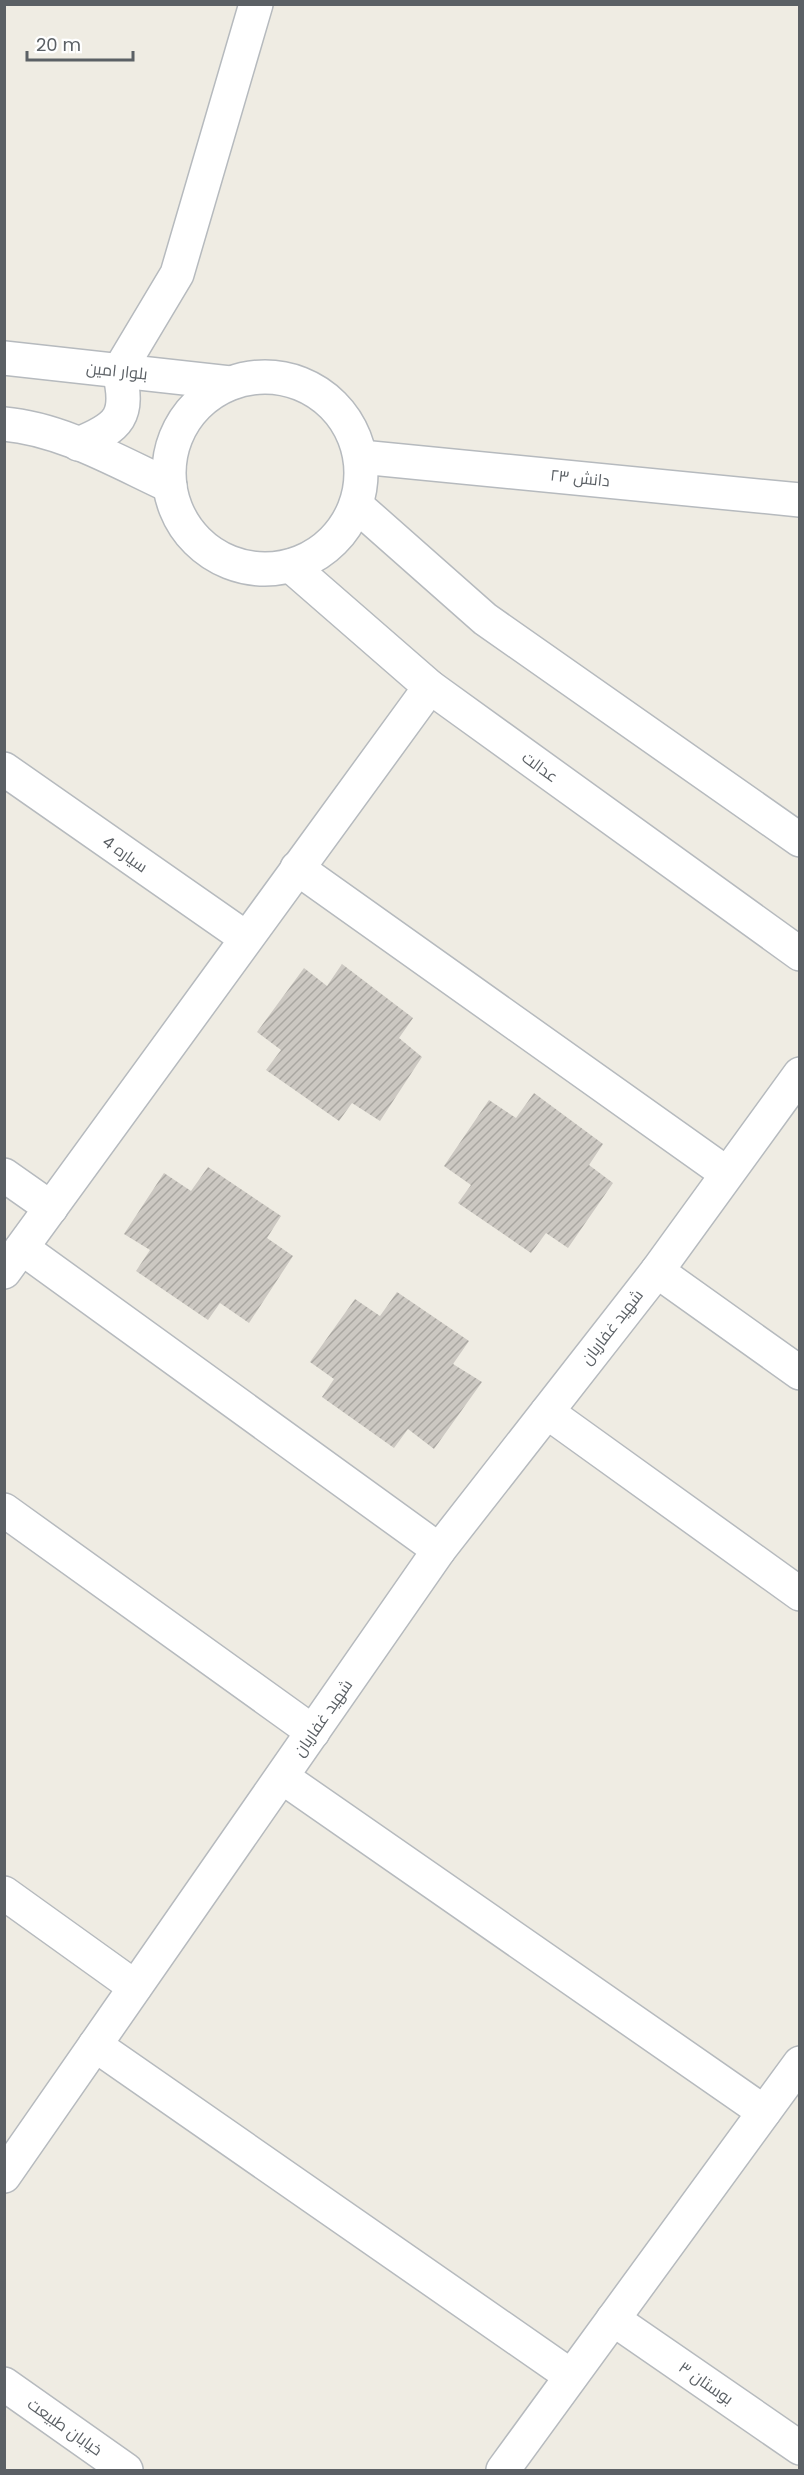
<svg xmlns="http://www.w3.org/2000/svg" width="804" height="2475" font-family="Poppins,Cairo,sans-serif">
	<defs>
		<pattern id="building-hatch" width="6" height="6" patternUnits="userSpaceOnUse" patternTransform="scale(1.5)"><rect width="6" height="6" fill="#ccc8c2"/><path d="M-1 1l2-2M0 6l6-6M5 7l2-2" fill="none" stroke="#a9a6a1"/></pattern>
	</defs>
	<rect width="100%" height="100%" fill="#efece3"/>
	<!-- building -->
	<g fill="url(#building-hatch)">
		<polygon points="342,964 413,1018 399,1038 422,1057 380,1121 352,1103 339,1121 266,1070 281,1050 257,1032 304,968 327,986"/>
		<polygon points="534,1093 603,1144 589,1165 613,1183 568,1248 546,1233 531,1253 458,1203 471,1185 444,1166 489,1100 516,1118"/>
		<polygon points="208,1167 281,1216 267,1238 293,1256 249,1323 220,1303 208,1320 136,1271 150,1250 124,1234 164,1173 191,1191"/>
		<polygon points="397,1292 469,1341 453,1364 482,1382 434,1449 408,1429 394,1448 322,1397 334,1379 310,1362 355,1299 380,1316"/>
	</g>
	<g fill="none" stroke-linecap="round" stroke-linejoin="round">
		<defs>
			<g id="minor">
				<polyline points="4,358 230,383"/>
				<circle cx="265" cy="473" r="96"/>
				<path d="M 4,424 C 62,429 118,462 170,486"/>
				<path d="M 78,444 C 120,427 130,416 119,371 L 177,274 L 256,4"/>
				<polyline points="361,457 800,500"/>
				<polyline points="356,505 485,619 800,840"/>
				<polyline points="291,566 430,687 800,954"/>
				<polyline points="4,769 246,938"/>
				<polyline points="297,868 726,1173"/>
				<polyline points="4,1175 51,1208"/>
				<polyline points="22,1248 439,1550"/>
				<polyline points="657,1271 800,1373"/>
				<polyline points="4,1272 430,687"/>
				<polyline points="547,1412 800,1594"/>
				<polyline points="4,1510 313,1732"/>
				<polyline points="282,1777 764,2112"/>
				<polyline points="4,1893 135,1987"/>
				<polyline points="95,2045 571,2376"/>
				<polyline points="4,2176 439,1550 657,1271 800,1074"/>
				<polyline points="613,2319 800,2448"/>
				<polyline points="4,2384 126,2470"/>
				<polyline points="503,2470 800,2063"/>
			</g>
		</defs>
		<!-- minor casing -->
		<use href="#minor" stroke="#b6babe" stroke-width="36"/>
		<!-- minor -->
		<use href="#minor" stroke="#fff" stroke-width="33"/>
	</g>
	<g text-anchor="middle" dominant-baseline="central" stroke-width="6" stroke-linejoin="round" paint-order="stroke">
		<!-- street labels -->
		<g font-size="16" fill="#5b6065" stroke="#fff">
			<text transform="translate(117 371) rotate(6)">بلوار امین</text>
			<text transform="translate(580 478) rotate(6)">دانش ۲۳</text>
			<text transform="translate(540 767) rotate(36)">عدالت</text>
			<text transform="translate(125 854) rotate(35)">سیاره 4</text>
			<text transform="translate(612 1327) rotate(-52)">شهید غفاریان</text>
			<text transform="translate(323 1718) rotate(-55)">شهید غفاریان</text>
			<text transform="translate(706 2383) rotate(35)">بوستان ۳</text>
			<text transform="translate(65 2427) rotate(35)">خیابان طبیعت</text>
		</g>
	</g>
	<!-- border -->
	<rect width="804" height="2475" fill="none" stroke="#5b6065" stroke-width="12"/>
	<!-- scale -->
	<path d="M27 51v9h106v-9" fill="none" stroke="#5b6065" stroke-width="3"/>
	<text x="36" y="51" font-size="18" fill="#5b6065" stroke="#ffffff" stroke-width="4.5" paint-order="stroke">20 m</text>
</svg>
